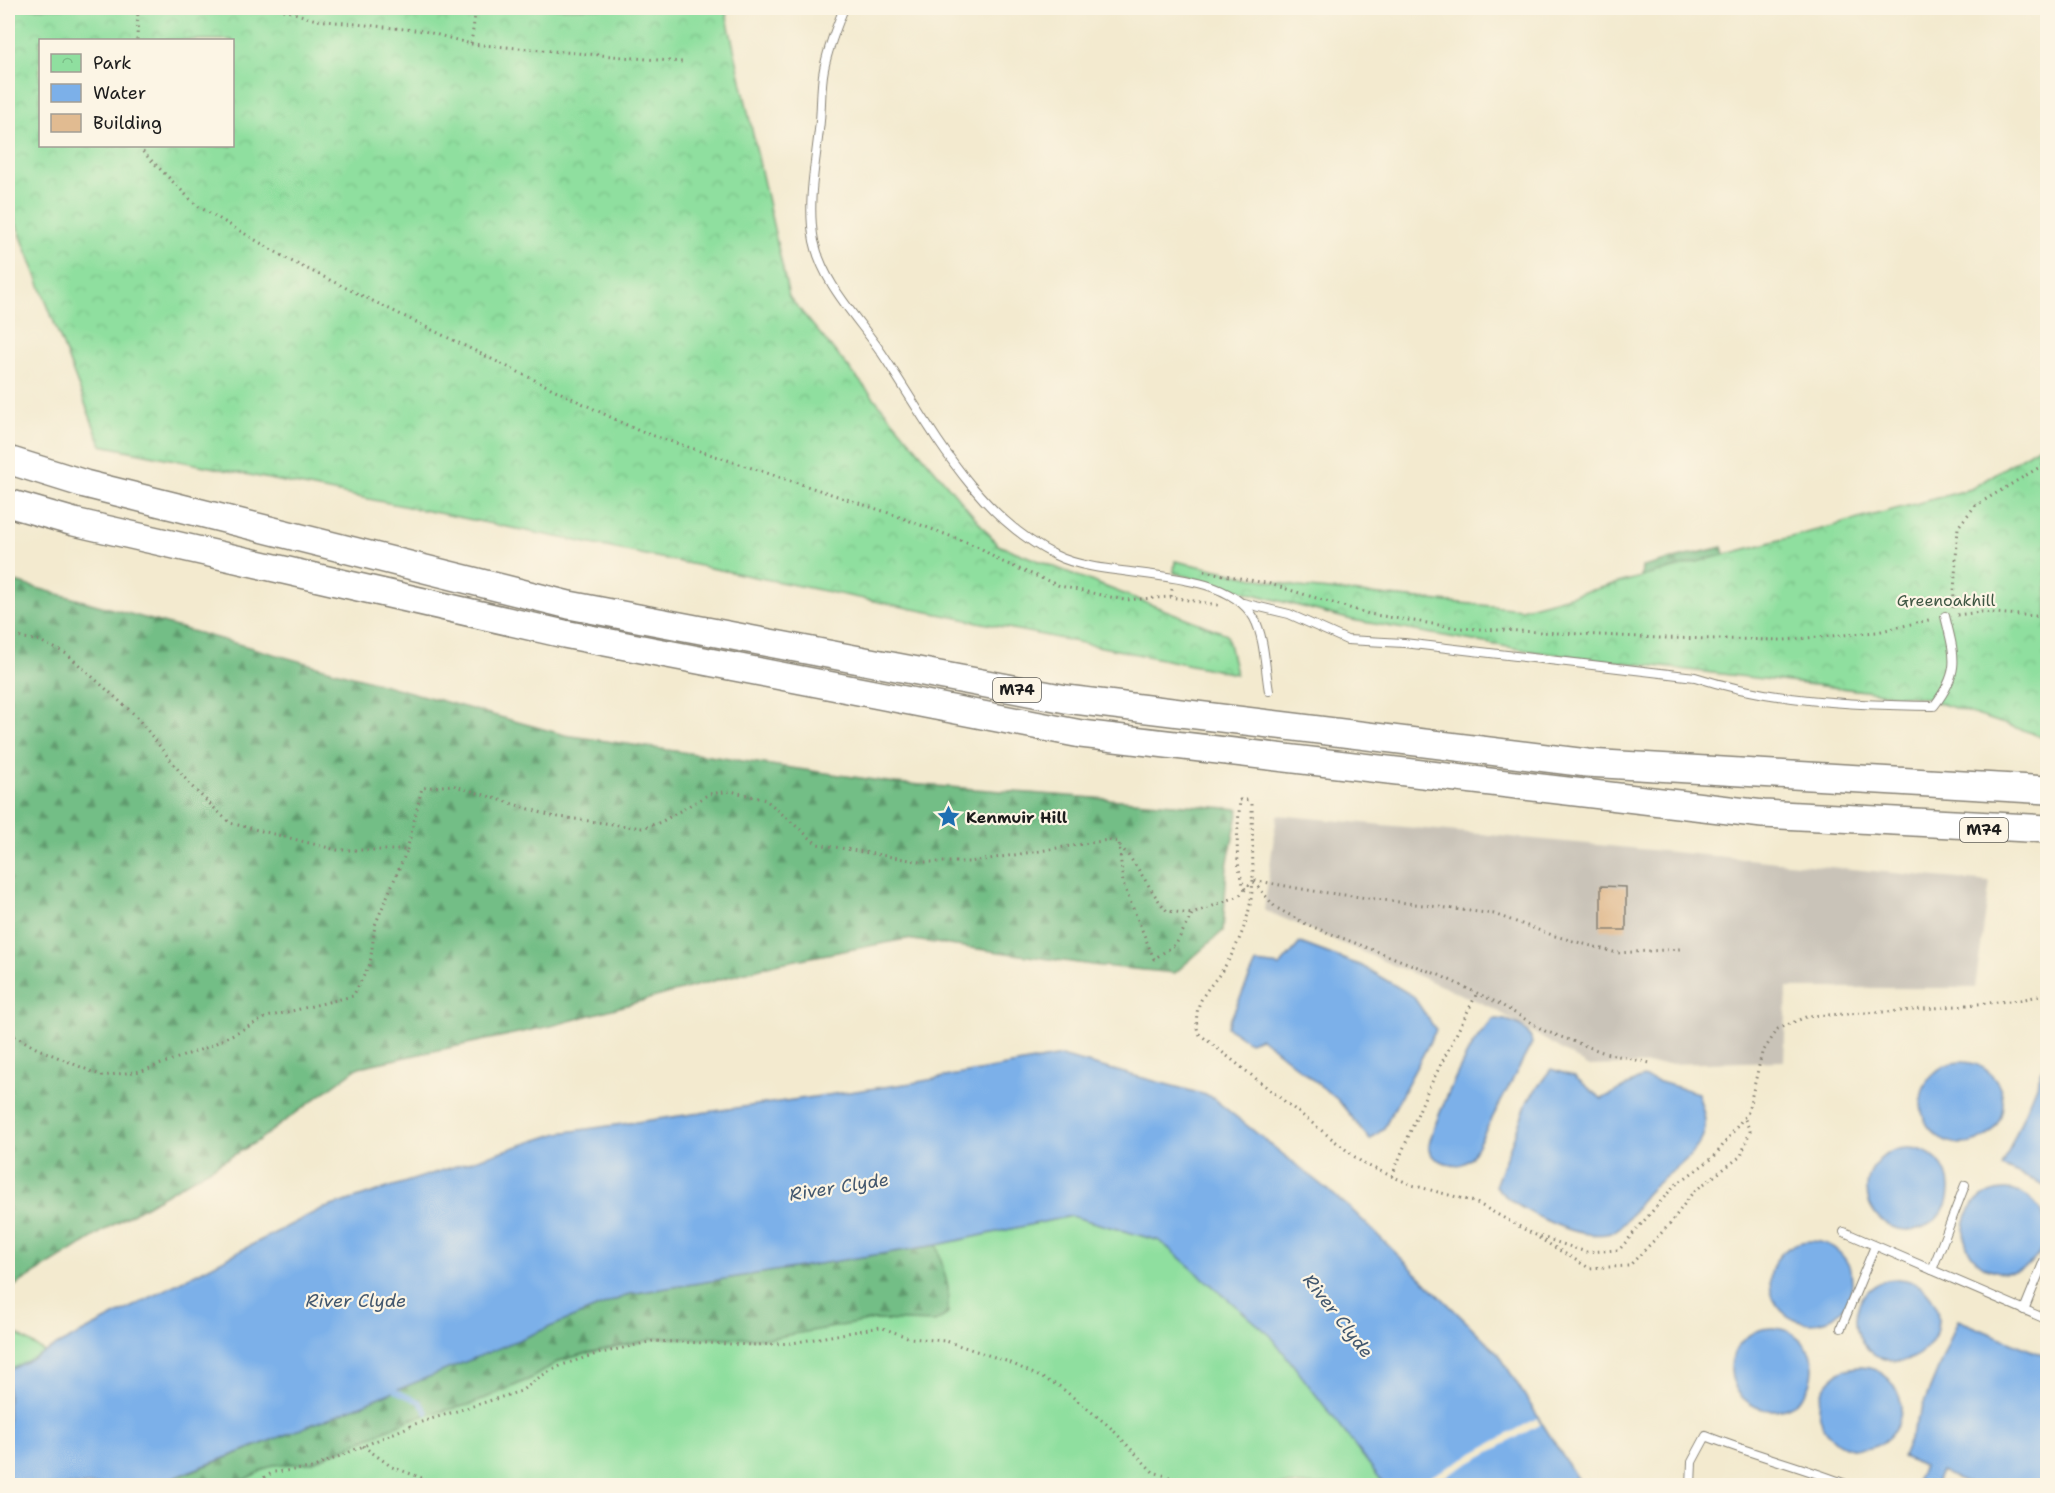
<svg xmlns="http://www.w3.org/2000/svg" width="2055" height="1493" font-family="'Shantell Sans',sans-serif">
	<defs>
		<pattern id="forest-firs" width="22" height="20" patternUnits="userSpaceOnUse" patternTransform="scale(1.5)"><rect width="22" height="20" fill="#73be86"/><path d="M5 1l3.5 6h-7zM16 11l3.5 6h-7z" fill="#5e9a6d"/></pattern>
		<pattern id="park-crowns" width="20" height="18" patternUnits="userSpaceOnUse" patternTransform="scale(1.5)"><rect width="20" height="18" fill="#8fdf9f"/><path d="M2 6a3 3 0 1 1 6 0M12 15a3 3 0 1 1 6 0" fill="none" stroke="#7bbf88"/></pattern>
	</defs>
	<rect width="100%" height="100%" fill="#fcf5e5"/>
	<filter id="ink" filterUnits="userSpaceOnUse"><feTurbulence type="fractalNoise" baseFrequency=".0167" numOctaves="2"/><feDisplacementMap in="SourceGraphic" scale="12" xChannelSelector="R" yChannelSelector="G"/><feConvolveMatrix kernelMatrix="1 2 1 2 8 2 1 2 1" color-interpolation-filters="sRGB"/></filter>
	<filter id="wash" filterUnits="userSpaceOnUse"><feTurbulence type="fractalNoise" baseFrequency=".008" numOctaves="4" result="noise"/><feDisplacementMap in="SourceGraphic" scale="24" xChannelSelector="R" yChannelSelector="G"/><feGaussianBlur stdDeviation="1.35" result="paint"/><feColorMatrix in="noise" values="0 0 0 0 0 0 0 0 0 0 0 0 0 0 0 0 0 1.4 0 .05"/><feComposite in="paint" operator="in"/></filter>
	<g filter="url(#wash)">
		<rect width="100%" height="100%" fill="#f3eacf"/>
		<!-- industrial -->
		<polygon fill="#c9c3b8" points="1277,815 1990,882 1975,988 1787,988 1784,1061 1588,1066 1493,1008 1264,910"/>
		<!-- green -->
		<g fill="#8fdf9f" stroke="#567e5e" stroke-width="1.5">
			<polygon points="1071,1216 1160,1241 1272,1336 1385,1485 154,1486 937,1245"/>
			<polygon points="8,1328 46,1353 8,1371"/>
		</g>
		<!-- forest -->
		<g fill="url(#forest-firs)" stroke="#486d51" stroke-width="1.5">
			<polygon points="1722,547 1731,577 1638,607 1642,567"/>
			<polygon points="8,580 565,735 895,783 1239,809 1227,866 1223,931 1175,973 1092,965 906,939 775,964 551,1026 359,1067 256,1142 116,1223 8,1290"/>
			<polygon points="937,1245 948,1287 948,1314 935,1322 875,1320 771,1338 659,1338 587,1353 559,1361 530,1379 472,1404 414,1418 311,1463 273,1465 234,1485 154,1486 334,1416 630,1294"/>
		</g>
		<!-- park -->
		<g fill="url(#park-crowns)" stroke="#567e5e" stroke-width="1.5" fill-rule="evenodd">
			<path d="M 8,8 L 725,8 L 789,297 L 998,545 L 1227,634 L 1236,674 L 101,445 L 8,202 ZM 40,40 L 232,40 L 232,146 L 40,146 Z"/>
			<polygon points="2047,441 2047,738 1924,698 1537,652 1352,620 1174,573 1175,561 1299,587 1521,609 1971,489"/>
		</g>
		<!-- water -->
		<g fill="#7cb0e9" stroke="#4c6682" stroke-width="1.5">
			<polygon points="1300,943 1362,966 1413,996 1436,1030 1384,1128 1370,1140 1338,1100 1261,1038 1249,1042 1227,1027 1256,963 1280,966"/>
			<path d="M 1493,1019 C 1510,1019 1529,1025 1532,1043 L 1471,1158 C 1463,1166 1457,1166 1446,1163 C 1439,1160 1431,1158 1429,1150 C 1426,1138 1464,1057 1473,1044 C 1479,1035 1486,1027 1493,1019 Z"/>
			<polygon points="1061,1056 1210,1096 1349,1207 1498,1353 1581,1485 1385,1485 1271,1336 1160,1241 1071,1216 937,1245 630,1294 334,1416 154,1485 8,1486 8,1371 319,1210 559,1133 912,1083"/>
			<polygon points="2047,1059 2047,1186 2002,1167"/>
			<circle cx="1962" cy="1103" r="41"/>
			<path d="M 1551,1069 L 1575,1077 L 1602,1099 L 1643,1077 L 1698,1093 C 1701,1105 1708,1121 1704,1133 C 1695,1160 1665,1174 1647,1193 C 1636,1205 1625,1231 1606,1234 C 1574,1239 1515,1209 1495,1186 L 1528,1100 Z"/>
			<circle cx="1908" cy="1189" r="41"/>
			<circle cx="2005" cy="1231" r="41"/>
			<circle cx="1811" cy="1282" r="41"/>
			<circle cx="1897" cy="1320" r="41"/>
			<polygon points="1958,1320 2047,1357 2047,1468 2040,1485 1973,1485 1941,1472 1935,1485 1915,1485 1923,1466 1902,1457"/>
			<circle cx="1772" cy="1369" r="41"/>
			<circle cx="1860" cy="1408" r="41"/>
		</g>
		<!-- pier -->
		<polygon fill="#f3eacf" points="1537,1418 1541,1424 1430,1485 1415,1485"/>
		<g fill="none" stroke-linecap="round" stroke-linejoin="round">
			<!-- stream -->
			<polyline stroke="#7cb0e9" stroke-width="5" points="395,1391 420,1402 427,1413"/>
		</g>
		<g id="blocks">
			<!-- building -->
			<polygon fill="#e1bb91" points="1601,886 1626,887 1626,930 1601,930"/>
		</g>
	</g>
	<g filter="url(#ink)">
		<use href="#blocks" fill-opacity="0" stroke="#888376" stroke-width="1.5"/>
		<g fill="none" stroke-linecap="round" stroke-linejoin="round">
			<defs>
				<g id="service">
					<path d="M 844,8 C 836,28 828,48 824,69 C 820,89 822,110 819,130 C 815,167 807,204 814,241 C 823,284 857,317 881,352 C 929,424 973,514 1055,555 C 1107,582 1222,563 1254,618 C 1265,638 1265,669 1269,691"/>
					<path d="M 1243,603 L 1289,614 L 1347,640 L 1404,643 L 1695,677 C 1772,702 1853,705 1934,706 C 1961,671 1955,657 1945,616"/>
					<polyline points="1844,1232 2048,1320"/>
					<polyline points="1932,1270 1965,1185"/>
					<polyline points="2024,1310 2048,1251"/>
					<polyline points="1841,1328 1875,1246"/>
					<path d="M 1691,1486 L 1692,1462 L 1706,1436 C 1754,1455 1803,1467 1851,1486"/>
				</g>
				<g id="motorway">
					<polyline points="8,460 85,484 569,605 1066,699 1587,763 2048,790"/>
					<polyline points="8,503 74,522 564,634 1081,734 1763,814 2048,829"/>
				</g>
			</defs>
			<!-- service casing -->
			<use href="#service" stroke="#888376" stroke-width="10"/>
			<!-- motorway casing -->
			<use href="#motorway" stroke="#888376" stroke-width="30"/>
			<!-- path -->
			<g stroke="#888376" stroke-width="3" stroke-dasharray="1.5 4.5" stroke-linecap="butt">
				<polyline points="278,8 316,20 424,31 471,44 476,8"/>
				<polyline points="137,40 138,8"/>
				<polyline points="471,44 682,62"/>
				<polyline points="142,146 142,151 196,205 291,261 639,431 889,513 979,547 998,560 1060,586 1124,600 1171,597"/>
				<polyline points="1204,571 1270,584 1369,614 1459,628 1660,638 1784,640 1877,632 1933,619"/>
				<polyline points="1172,589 1171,597 1218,605"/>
				<polyline points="1953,608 1958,527 1975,506 2048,462"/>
				<polyline points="1957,615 1981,612 2048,617"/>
				<polyline points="8,635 40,641 67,654 136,716 191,786 230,823 337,850 407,850 375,925 370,964 353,996 267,1017 208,1047 142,1071 102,1076 36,1048 8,1032"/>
				<polyline points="1252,804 1253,880 1313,891 1494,914 1555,936 1617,953 1680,949"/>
				<path d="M 1120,846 C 1139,866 1149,890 1167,911 L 1192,914"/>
				<polyline points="407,850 422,788 452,785 552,816 642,828 661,822 709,794 731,791 766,800 817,844 921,862 970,862 1108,840 1119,842 1123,884 1154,959 1176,944 1192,914 1239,896 1252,882"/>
				<path d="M 1253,880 C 1251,913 1243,935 1227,963 C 1211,990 1191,998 1198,1033 L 1364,1164 L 1412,1185 L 1475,1202 L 1533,1234 L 1586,1252 L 1619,1250 L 1674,1186 L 1714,1157 L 1748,1112 L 1762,1053 L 1778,1029 L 1808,1016 L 1902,1011 L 2020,1000 L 2048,994"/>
				<polyline points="1254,882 1275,907 1308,925 1439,975 1498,1003 1545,1031 1605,1053 1650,1063"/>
				<path d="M 1245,889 C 1233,861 1238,829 1240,800 L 1248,800"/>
				<polyline points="1392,1176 1426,1094 1477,993"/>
				<polyline points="1539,1238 1589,1268 1629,1266 1670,1224 1693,1192 1741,1156 1750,1131 1744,1117"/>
				<polyline points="363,1446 392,1467 425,1479 437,1486"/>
				<polyline points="248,1486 274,1472 312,1468 415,1424 521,1391 541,1376 562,1365 593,1355 653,1341 757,1345 792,1343 880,1327 910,1338 946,1341 1009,1362 1059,1386 1109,1426 1153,1472 1199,1486"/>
			</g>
			<!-- service -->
			<use href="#service" stroke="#fff" stroke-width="8"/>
			<!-- motorway -->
			<use href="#motorway" stroke="#fff" stroke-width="27"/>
		</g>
	</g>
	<!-- icons -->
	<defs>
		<symbol id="sight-bare" viewBox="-9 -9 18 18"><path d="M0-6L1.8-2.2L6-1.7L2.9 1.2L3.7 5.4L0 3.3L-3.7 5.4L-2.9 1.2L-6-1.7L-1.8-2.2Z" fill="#1f6fb2" stroke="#fcf5e5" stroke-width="2.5" paint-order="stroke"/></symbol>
	</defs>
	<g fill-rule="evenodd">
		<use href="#sight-bare" x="932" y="800" width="33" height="33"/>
	</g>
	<g text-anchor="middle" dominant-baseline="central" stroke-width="4.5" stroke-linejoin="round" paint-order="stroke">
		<!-- shield labels -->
		<g fill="#fcf5e5" stroke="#5f5d58" stroke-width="1.5">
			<rect x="993" y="678" width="48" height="24" rx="4.5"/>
			<rect x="1960" y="818" width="48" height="24" rx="4.5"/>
		</g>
		<g font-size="15" font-weight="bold" fill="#1c1c1c">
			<text x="1017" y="690">M74</text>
			<text x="1984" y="830">M74</text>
		</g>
		<!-- park labels -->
		<g font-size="16" fill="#3e5643" stroke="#fcf5e5">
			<text x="1946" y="600">Greenoakhill</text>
		</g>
		<!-- poi labels -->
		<g font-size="16" font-weight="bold" fill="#1c1c1c" stroke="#fcf5e5" text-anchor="start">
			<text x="966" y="817">Kenmuir Hill</text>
		</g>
		<!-- water labels -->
		<g font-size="18" font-style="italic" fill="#42576e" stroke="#fcf5e5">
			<text transform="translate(839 1187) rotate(-9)">River Clyde</text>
			<text x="356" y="1301">River Clyde</text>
			<text transform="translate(1338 1316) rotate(52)">River Clyde</text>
		</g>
	</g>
	<!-- margin -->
	<rect width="2055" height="1493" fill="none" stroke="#fcf5e5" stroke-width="30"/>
	<!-- legend -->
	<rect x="39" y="39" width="195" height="108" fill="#fcf5e5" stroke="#a29e95" stroke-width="1.5"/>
	<rect x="51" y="54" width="30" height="18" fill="url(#park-crowns)" stroke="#a29e95" stroke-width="1.5"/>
	<text x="93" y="69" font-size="18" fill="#1c1c1c">Park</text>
	<rect x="51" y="84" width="30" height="18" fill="#7cb0e9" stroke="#a29e95" stroke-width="1.5"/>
	<text x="93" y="99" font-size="18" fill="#1c1c1c">Water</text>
	<rect x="51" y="114" width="30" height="18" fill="#e1bb91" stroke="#a29e95" stroke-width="1.5"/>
	<text x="93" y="129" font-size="18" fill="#1c1c1c">Building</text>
</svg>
